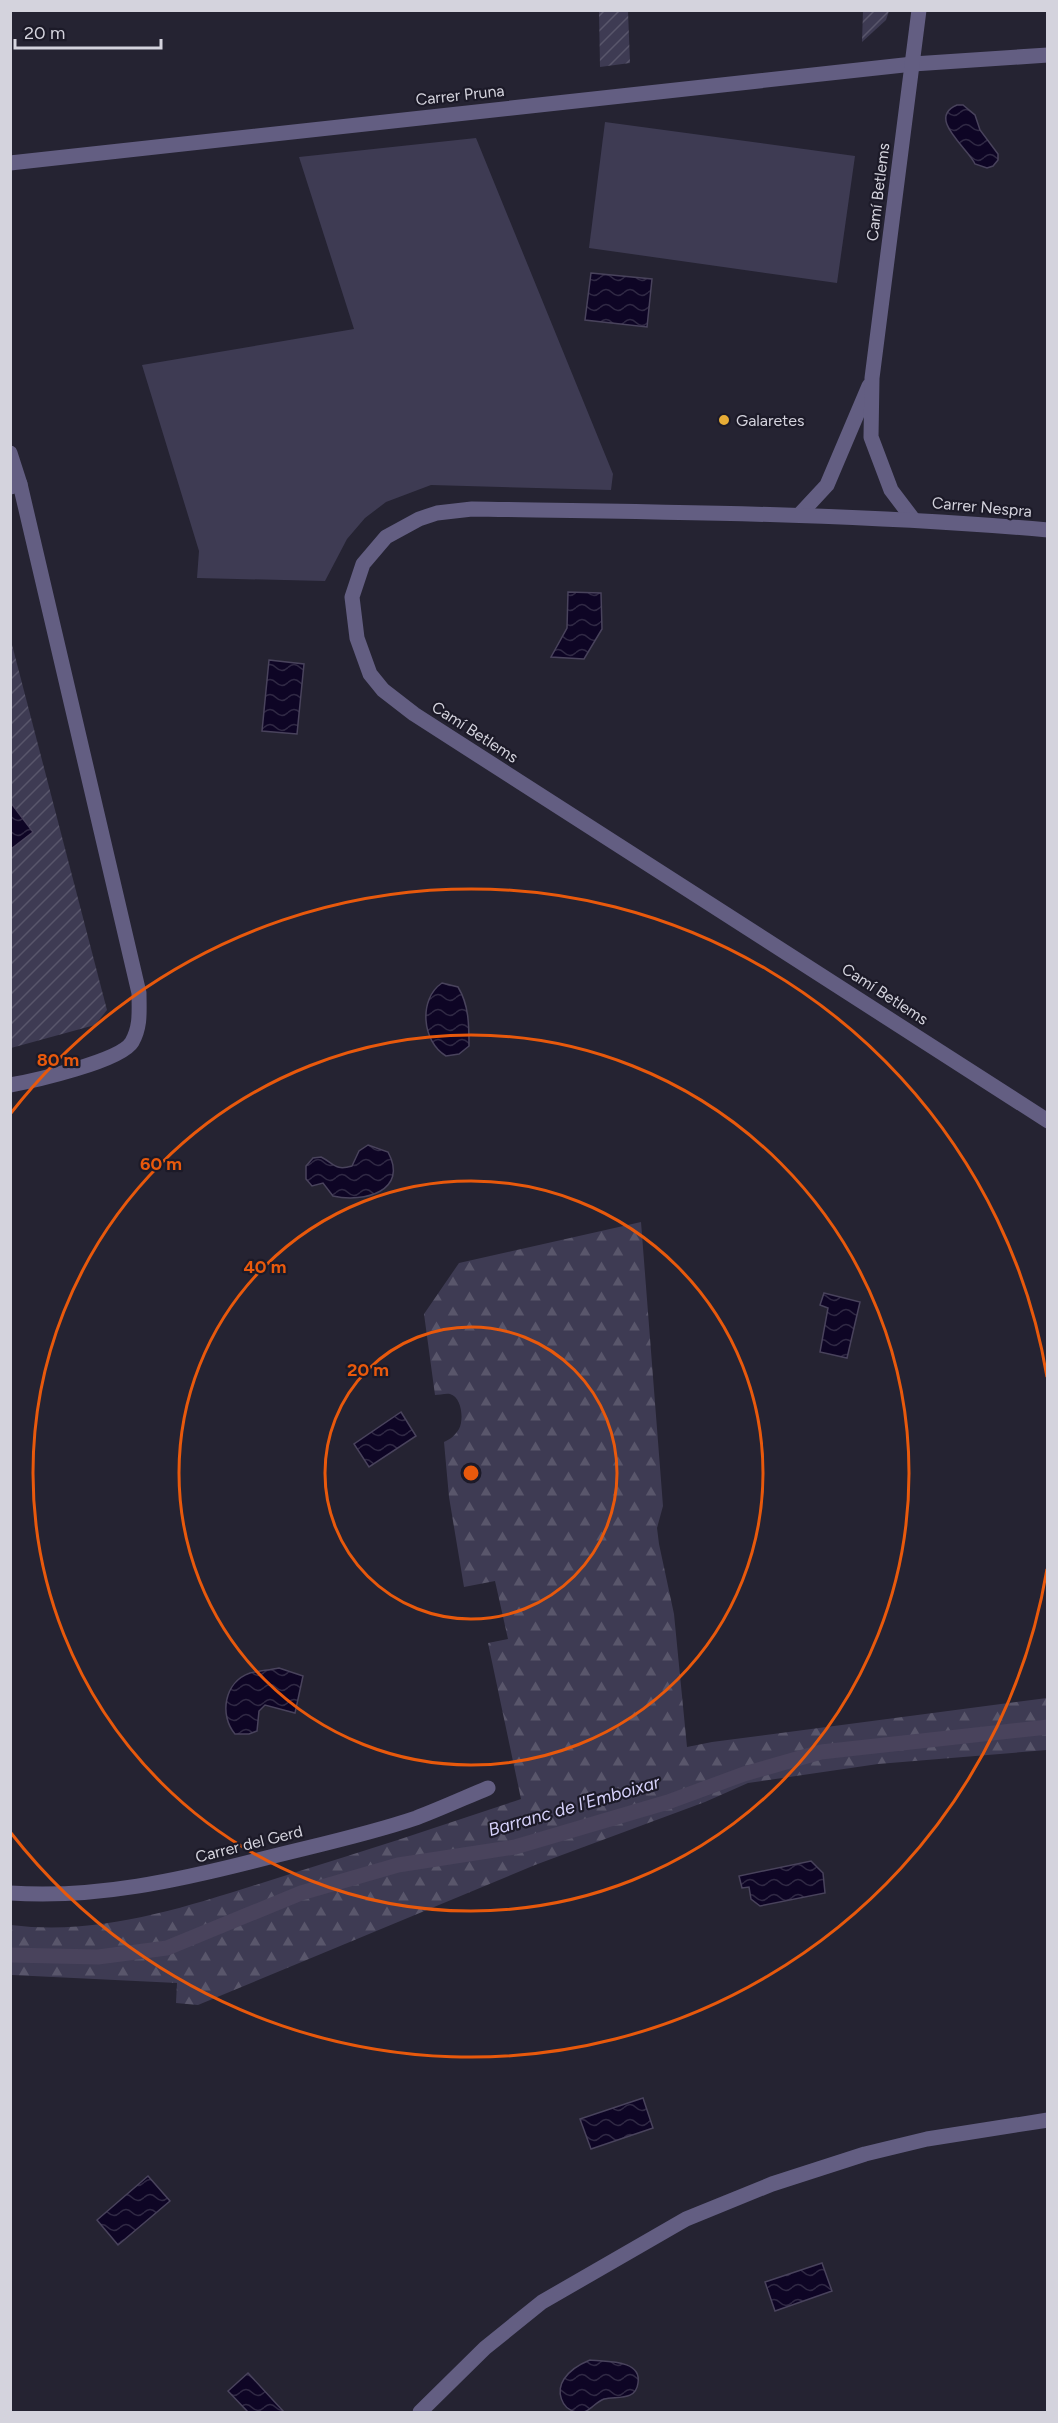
<svg xmlns="http://www.w3.org/2000/svg" width="1058" height="2423" font-family="Figtree,sans-serif">
	<defs>
		<pattern id="forest-firs" width="22" height="20" patternUnits="userSpaceOnUse" patternTransform="scale(1.5)"><rect width="22" height="20" fill="#3e3b53"/><path d="M5 1l3.5 6h-7zM16 11l3.5 6h-7z" fill="#59566b"/></pattern>
		<pattern id="garden-furrows" width="10" height="10" patternUnits="userSpaceOnUse" patternTransform="scale(1.5)"><rect width="10" height="10" fill="#3e3b53"/><path d="M-1 1l2-2M0 10L10 0M9 11l2-2" fill="none" stroke="#59566b"/></pattern>
		<pattern id="water-waves" width="16" height="10" patternUnits="userSpaceOnUse" patternTransform="scale(1.5)"><rect width="16" height="10" fill="#0e0525"/><path d="M0 5q4-4 8 0t8 0" fill="none" stroke="#302944"/></pattern>
	</defs>
	<rect width="100%" height="100%" fill="#252332"/>
	<!-- grass -->
	<g fill="#3e3b53">
		<polygon points="605,122 855,156 837,283 589,248"/>
		<polygon points="476,138 613,474 611,490 431,485 386,502 365,518 347,539 325,581 197,578 199,551 142,365 354,329 299,157"/>
	</g>
	<!-- forest -->
	<path fill="url(#forest-firs)" d="M 641,1222 L 663,1506 L 657,1528 L 659,1544 L 674,1614 L 687,1747 L 712,1742 L 1047,1698 L 1047,1750 L 878,1764 L 748,1783 L 705,1802 L 535,1865 L 198,2005 L 176,2003 L 177,1983 L 12,1975 L 11,2005 L 11,1925 C 106,1937 197,1903 287,1875 C 365,1851 443,1825 521,1799 L 488,1643 L 508,1639 L 495,1581 L 464,1587 L 449,1497 L 444,1442 C 451,1439 455,1435 459,1429 C 464,1420 462,1397 450,1394 C 446,1393 439,1395 435,1395 L 424,1314 L 459,1263 Z"/>
	<!-- garden -->
	<g fill="url(#garden-furrows)">
		<polygon points="599,11 628,11 630,63 600,67"/>
		<polygon points="863,11 889,11 886,20 862,42"/>
		<polygon points="10,637 107,1010 95,1025 11,1048"/>
	</g>
	<!-- water -->
	<g fill="url(#water-waves)" stroke="#49435c" stroke-width="1.5">
		<path d="M 957,105 L 963,105 L 975,115 L 980,130 L 998,154 L 998,160 L 993,166 L 987,168 L 975,164 C 968,148 926,118 957,105 Z"/>
		<polygon points="591,273 652,279 647,327 585,320"/>
		<polygon points="568,592 601,593 602,629 584,659 551,657 567,628"/>
		<polygon points="269,660 304,664 297,734 262,731"/>
		<polygon points="11,803 33,832 11,849 10,849"/>
		<path d="M 442,983 L 458,987 C 469,1005 469,1025 469,1046 L 459,1054 L 446,1056 C 422,1042 418,999 442,983 Z"/>
		<path d="M 368,1145 L 388,1152 C 409,1191 364,1203 333,1196 L 323,1183 L 312,1186 L 306,1179 L 306,1166 L 313,1158 L 321,1157 C 335,1164 335,1171 352,1166 L 359,1151 Z"/>
		<polygon points="824,1293 860,1302 847,1358 820,1352 828,1308 820,1305"/>
		<polygon points="401,1412 416,1436 369,1467 354,1444"/>
		<path d="M 279,1668 L 303,1676 L 295,1713 L 265,1705 L 259,1711 L 257,1731 L 249,1734 L 235,1734 C 219,1715 224,1682 250,1673 C 259,1671 269,1670 279,1668 Z"/>
		<polygon points="811,1861 823,1873 825,1893 760,1906 751,1899 749,1887 742,1888 739,1876"/>
		<polygon points="643,2098 653,2128 591,2149 580,2119"/>
		<polygon points="148,2176 170,2201 118,2245 97,2220"/>
		<polygon points="822,2263 832,2291 775,2311 765,2282"/>
		<path d="M 590,2360 C 605,2362 642,2359 638,2383 C 636,2401 617,2396 604,2399 C 593,2403 589,2415 576,2412 C 561,2409 556,2391 564,2379 C 570,2370 580,2364 590,2360 Z"/>
		<polygon points="248,2373 284,2412 248,2412 228,2391"/>
	</g>
	<g fill="none" stroke-linecap="round" stroke-linejoin="round">
		<!-- stream -->
		<polyline stroke="#49435c" stroke-width="15" points="10,1955 98,1957 167,1948 301,1893 398,1865 515,1847 668,1802 744,1774 821,1752 1048,1727"/>
		<!-- street -->
		<g stroke="#635e82" stroke-width="15">
			<polyline points="10,163 913,64 1048,55"/>
			<polyline points="10,453 20,484 11,487"/>
			<polyline points="800,514 827,485 869,386"/>
			<polyline points="913,519 891,490 871,437 872,378 919,10"/>
			<path d="M 1048,530 C 856,513 664,512 472,509 L 437,513 L 419,519 L 386,537 L 363,564 L 352,597 L 357,638 L 370,674 L 383,690 L 414,714 L 1048,1121"/>
			<path d="M 10,1085 C 33,1081 121,1061 132,1042 C 141,1026 139,1011 139,993 L 20,484"/>
			<path d="M 10,1893 C 96,1899 180,1880 262,1859 C 313,1846 366,1835 416,1818 C 440,1809 464,1798 488,1788"/>
			<polyline points="420,2412 485,2348 542,2302 686,2219 772,2184 865,2154 927,2139 1048,2120"/>
		</g>
	</g>
	<!-- distance rings -->
	<g fill="none" stroke="#e8590c" stroke-width="3">
		<circle cx="471" cy="1473" r="146"/>
		<circle cx="471" cy="1473" r="292"/>
		<circle cx="471" cy="1473" r="438"/>
		<path d="M1047 1569A584 584 0 0 1 11 1833M11 1113A584 584 0 0 1 1047 1377"/>
	</g>
	<!-- markers -->
	<circle fill="#e7ac36" stroke="#1c1a28" stroke-width="2" cx="724" cy="420" r="6"/>
	<g text-anchor="middle" dominant-baseline="central" stroke-width="4.5" stroke-linejoin="round" paint-order="stroke">
		<!-- street labels -->
		<g font-size="16" fill="#d4d3dd" stroke="#1c1a28">
			<text transform="translate(460 95) rotate(-6)">Carrer Pruna</text>
			<text transform="translate(878 192) rotate(-83)">Camí Betlems</text>
			<text transform="translate(982 507) rotate(5)">Carrer Nespra</text>
			<text transform="translate(475 732) rotate(33)">Camí Betlems</text>
			<text transform="translate(885 994) rotate(33)">Camí Betlems</text>
			<text transform="translate(249 1844) rotate(-14)">Carrer del Gerd</text>
		</g>
		<!-- poi labels -->
		<g font-size="16" fill="#d4d3dd" stroke="#1c1a28" text-anchor="start">
			<text x="736" y="420">Galaretes</text>
		</g>
		<!-- water labels -->
		<g font-size="18" font-style="italic" fill="#d6d1fa" stroke="#1c1a28">
			<text transform="translate(574 1806) rotate(-16)">Barranc de l'Emboixar</text>
		</g>
	</g>
	<circle cx="471" cy="1473" r="9" fill="#e8590c" stroke="#1c1a28" stroke-width="3"/>
	<g font-size="18" text-anchor="middle" font-weight="bold" fill="#e8590c" stroke="#1c1a28" stroke-width="4.5" stroke-linejoin="round" paint-order="stroke">
		<text x="58" y="1066">80 m</text>
		<text x="161" y="1170">60 m</text>
		<text x="265" y="1273">40 m</text>
		<text x="368" y="1376">20 m</text>
	</g>
	<!-- border -->
	<rect width="1058" height="2423" fill="none" stroke="#d4d3dd" stroke-width="24"/>
	<!-- scale -->
	<path d="M15 39v9h146v-9" fill="none" stroke="#d4d3dd" stroke-width="3"/>
	<text x="24" y="39" font-size="18" fill="#d4d3dd" stroke="#1c1a28" stroke-width="4.5" paint-order="stroke">20 m</text>
</svg>
